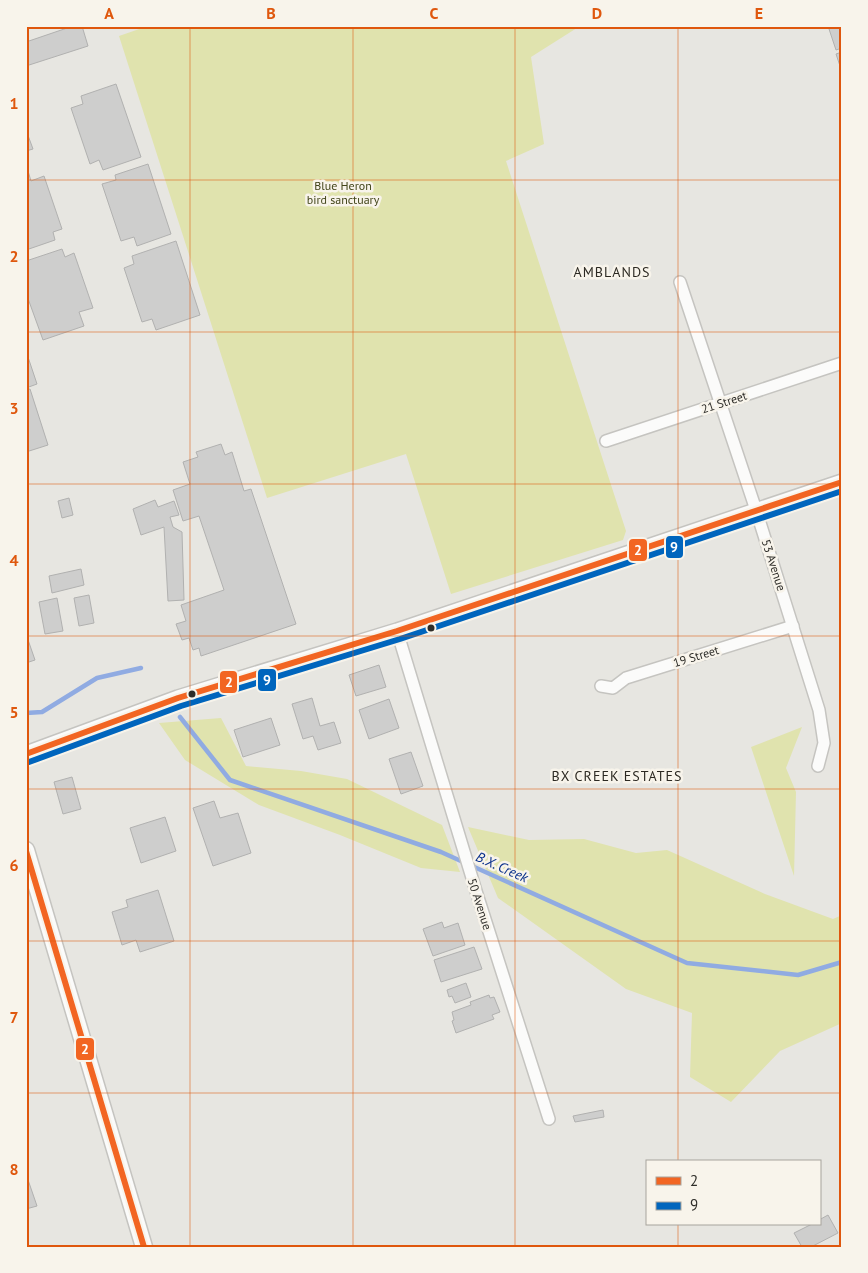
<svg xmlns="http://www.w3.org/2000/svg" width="868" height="1273" font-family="'PT Sans',sans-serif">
	<rect width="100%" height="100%" fill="#e7e6e1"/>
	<!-- green -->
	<g fill="#e0e3ae">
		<polygon points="148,26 580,26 531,57 544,144 506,161 626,531 623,540 451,594 406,454 267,498 119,36"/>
		<polygon points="221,718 246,766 301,771 347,779 442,825 460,872 421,868 340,835 259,805 185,760 159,723"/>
		<polygon points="802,727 786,768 796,792 794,876 751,747"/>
		<polygon points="468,827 529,840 584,839 636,853 667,850 765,894 833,919 842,915 842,1023 780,1051 731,1102 690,1077 692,1013 626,989 498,898"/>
	</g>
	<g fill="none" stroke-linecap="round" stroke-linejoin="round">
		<!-- stream -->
		<g stroke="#90abe2" stroke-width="4.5">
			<polyline points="26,713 42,712 97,678 141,668"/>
			<polyline points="180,717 230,780 441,852 687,963 798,975 842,962"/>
		</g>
	</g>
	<!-- building -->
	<g fill="#cececd" stroke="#b1b1b0">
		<polygon points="73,26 82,26 88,46 26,66 26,42"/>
		<polygon points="836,26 842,26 842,48 836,50 829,29"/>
		<polygon points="842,52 842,72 836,54"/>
		<polygon points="116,84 141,157 103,170 99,160 90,164 71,108 83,104 81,96"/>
		<polygon points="26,130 33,149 26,151"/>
		<polygon points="148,164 171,234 137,246 134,237 121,241 102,184 116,180 115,175"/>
		<polygon points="26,171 28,171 31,181 44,176 62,229 53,232 55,240 26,250"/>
		<polygon points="176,241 200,315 156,330 152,319 142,322 124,268 134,264 132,256"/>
		<polygon points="62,249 65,257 74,253 93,308 79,312 84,326 43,340 26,293 26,261"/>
		<polygon points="26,351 37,384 26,388"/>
		<polygon points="30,389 48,445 26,452 26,390"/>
		<polygon points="221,444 225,455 232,452 244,491 251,489 296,624 201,656 199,648 193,650 189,638 182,640 176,624 186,621 181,605 224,590 199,516 183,521 173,490 190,484 183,462 198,457 196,452"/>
		<polygon points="69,498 73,515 62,518 58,501"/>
		<polygon points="155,500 158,507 174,501 179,515 170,517 173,527 182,532 184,600 168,601 164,527 141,535 133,509"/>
		<polygon points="81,569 84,585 52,593 49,576"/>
		<polygon points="89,595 94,623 79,626 74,598"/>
		<polygon points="57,598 63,631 45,634 39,602"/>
		<polygon points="26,634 35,660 26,663"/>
		<polygon points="379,665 386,687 356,696 349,675"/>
		<polygon points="312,698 320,726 334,722 341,743 318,750 313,736 303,739 292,704"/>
		<polygon points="389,699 399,728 369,739 359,710"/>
		<polygon points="271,718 280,745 243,757 234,730"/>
		<polygon points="411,752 423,786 401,794 389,759"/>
		<polygon points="72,777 81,809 63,814 54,782"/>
		<polygon points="214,801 220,818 238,813 251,853 213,866 193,808"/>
		<polygon points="165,817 176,851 141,863 130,828"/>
		<polygon points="158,890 174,941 140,952 136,940 122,945 112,912 128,907 126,900"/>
		<polygon points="442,922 444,928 458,923 465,945 433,956 423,929"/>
		<polygon points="474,947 482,969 441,982 434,960"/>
		<polygon points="466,983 471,997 455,1003 452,996 449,997 447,990"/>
		<polygon points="489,995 490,998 494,997 500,1012 492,1015 494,1019 456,1033 452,1021 454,1020 452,1012 471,1005 470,1002"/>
		<polygon points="603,1110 604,1117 575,1122 573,1116"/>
		<polygon points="26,1174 37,1206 26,1209"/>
		<polygon points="828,1215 838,1233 811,1247 802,1247 794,1233 812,1224 819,1224 819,1220"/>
	</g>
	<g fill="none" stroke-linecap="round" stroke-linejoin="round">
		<defs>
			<g id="minor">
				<polyline points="680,282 756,510 819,710 824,743 818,766"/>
				<polyline points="606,441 842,363"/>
				<polyline points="397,631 476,891 549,1119"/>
				<polyline points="601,686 613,688 626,678 793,626"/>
			</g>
			<polyline id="tertiary" points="26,754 178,698 397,631 842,482"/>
			<polyline id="secondary" points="26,850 144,1247"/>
		</defs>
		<!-- minor casing -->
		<use href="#minor" stroke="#c5c4c0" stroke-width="14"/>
		<!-- tertiary casing -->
		<use href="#tertiary" stroke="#c5c4c0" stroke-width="18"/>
		<!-- secondary casing -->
		<use href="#secondary" stroke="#c5c4c0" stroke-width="19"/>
		<!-- minor -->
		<use href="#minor" stroke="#fbfbfa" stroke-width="11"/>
		<!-- tertiary -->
		<use href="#tertiary" stroke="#fbfbfa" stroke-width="15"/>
		<!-- secondary -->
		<use href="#secondary" stroke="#fbfbfa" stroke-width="16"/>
		<defs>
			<g id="bus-1">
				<polyline points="26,754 178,698 397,631 842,482"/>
				<polyline points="26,851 144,1247"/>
			</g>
			<polyline id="bus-2" points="29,762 181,706 400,639 842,491"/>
		</defs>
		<!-- bus-1 casing -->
		<use href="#bus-1" stroke="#f8f4eb" stroke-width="10"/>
		<!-- bus-2 casing -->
		<use href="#bus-2" stroke="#f8f4eb" stroke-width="10"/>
		<!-- bus-1 -->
		<use href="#bus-1" stroke="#f26522" stroke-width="6"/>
		<!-- bus-2 -->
		<use href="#bus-2" stroke="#0065bd" stroke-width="6"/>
	</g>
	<!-- grid -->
	<path fill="none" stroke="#df570d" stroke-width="1" stroke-opacity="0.55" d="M 190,26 L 190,1247M 353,26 L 353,1247M 515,26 L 515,1247M 678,26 L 678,1162M 26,180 L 842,180M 26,332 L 842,332M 26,484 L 842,484M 26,636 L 842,636M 26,789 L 842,789M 26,941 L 842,941M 26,1093 L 842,1093M 678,1224 L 678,1247"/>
	<!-- markers -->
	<g fill="#2e2d29" stroke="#f8f4eb" stroke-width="2">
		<circle cx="431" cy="628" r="4.5"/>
		<circle cx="192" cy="694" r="4.5"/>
	</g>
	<g text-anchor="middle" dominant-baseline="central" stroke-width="5" stroke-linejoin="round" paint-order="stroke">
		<!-- park labels -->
		<g font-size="12" fill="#42451a" stroke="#f8f4eb">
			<text x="343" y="185">Blue Heron<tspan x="343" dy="14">bird sanctuary</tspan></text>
		</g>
		<!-- street labels -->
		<g font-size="12" fill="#2e2d29" stroke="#f8f4eb">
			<text transform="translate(724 402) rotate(-18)">21 Street</text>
			<text transform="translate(774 565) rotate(72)">53 Avenue</text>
			<text transform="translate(696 656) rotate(-17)">19 Street</text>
			<text transform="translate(480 904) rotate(72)">50 Avenue</text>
		</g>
		<!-- neighbourhood labels -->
		<g font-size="14" letter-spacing="1" fill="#2c2922" stroke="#f8f4eb">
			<text x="612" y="272">AMBLANDS</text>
			<text x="617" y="776">BX CREEK ESTATES</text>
		</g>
		<!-- water labels -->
		<g font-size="14" font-style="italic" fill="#082f8b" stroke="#f8f4eb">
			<text transform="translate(502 867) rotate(24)">B.X. Creek</text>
		</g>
	</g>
	<g stroke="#f8f4eb" stroke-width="2">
		<rect x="665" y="535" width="19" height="24" rx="5" fill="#0065bd"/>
		<rect x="628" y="538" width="20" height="24" rx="5" fill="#f26522"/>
		<rect x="257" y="668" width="20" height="24" rx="5" fill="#0065bd"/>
		<rect x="219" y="670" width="19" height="24" rx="5" fill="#f26522"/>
		<rect x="75" y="1037" width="20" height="24" rx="5" fill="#f26522"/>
	</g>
	<g font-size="14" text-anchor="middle" font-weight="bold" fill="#fff">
		<text x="674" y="552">9</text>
		<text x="638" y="555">2</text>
		<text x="267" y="685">9</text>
		<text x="229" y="687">2</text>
		<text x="85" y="1054">2</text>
	</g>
	<!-- border -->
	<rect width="868" height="1273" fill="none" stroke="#f8f4eb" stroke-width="55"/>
	<!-- legend -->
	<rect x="646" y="1160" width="175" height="65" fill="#f8f4eb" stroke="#a7a49d"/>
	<rect x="656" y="1177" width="25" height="8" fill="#f26522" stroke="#a7a49d"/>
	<text x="690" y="1186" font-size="15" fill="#2e2d29">2</text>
	<rect x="656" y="1202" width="25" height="8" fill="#0065bd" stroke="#a7a49d"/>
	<text x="690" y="1210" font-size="15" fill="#2e2d29">9</text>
	<rect x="28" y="28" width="812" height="1218" fill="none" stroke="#df570d" stroke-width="2"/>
	<g font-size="16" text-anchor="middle" font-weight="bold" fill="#df570d">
		<text x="109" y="19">A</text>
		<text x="271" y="19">B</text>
		<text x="434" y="19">C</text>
		<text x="597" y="19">D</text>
		<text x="759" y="19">E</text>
		<text x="14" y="109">1</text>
		<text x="14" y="262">2</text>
		<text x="14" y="414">3</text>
		<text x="14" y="566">4</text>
		<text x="14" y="718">5</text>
		<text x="14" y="871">6</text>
		<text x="14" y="1023">7</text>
		<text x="14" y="1175">8</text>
	</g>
</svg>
